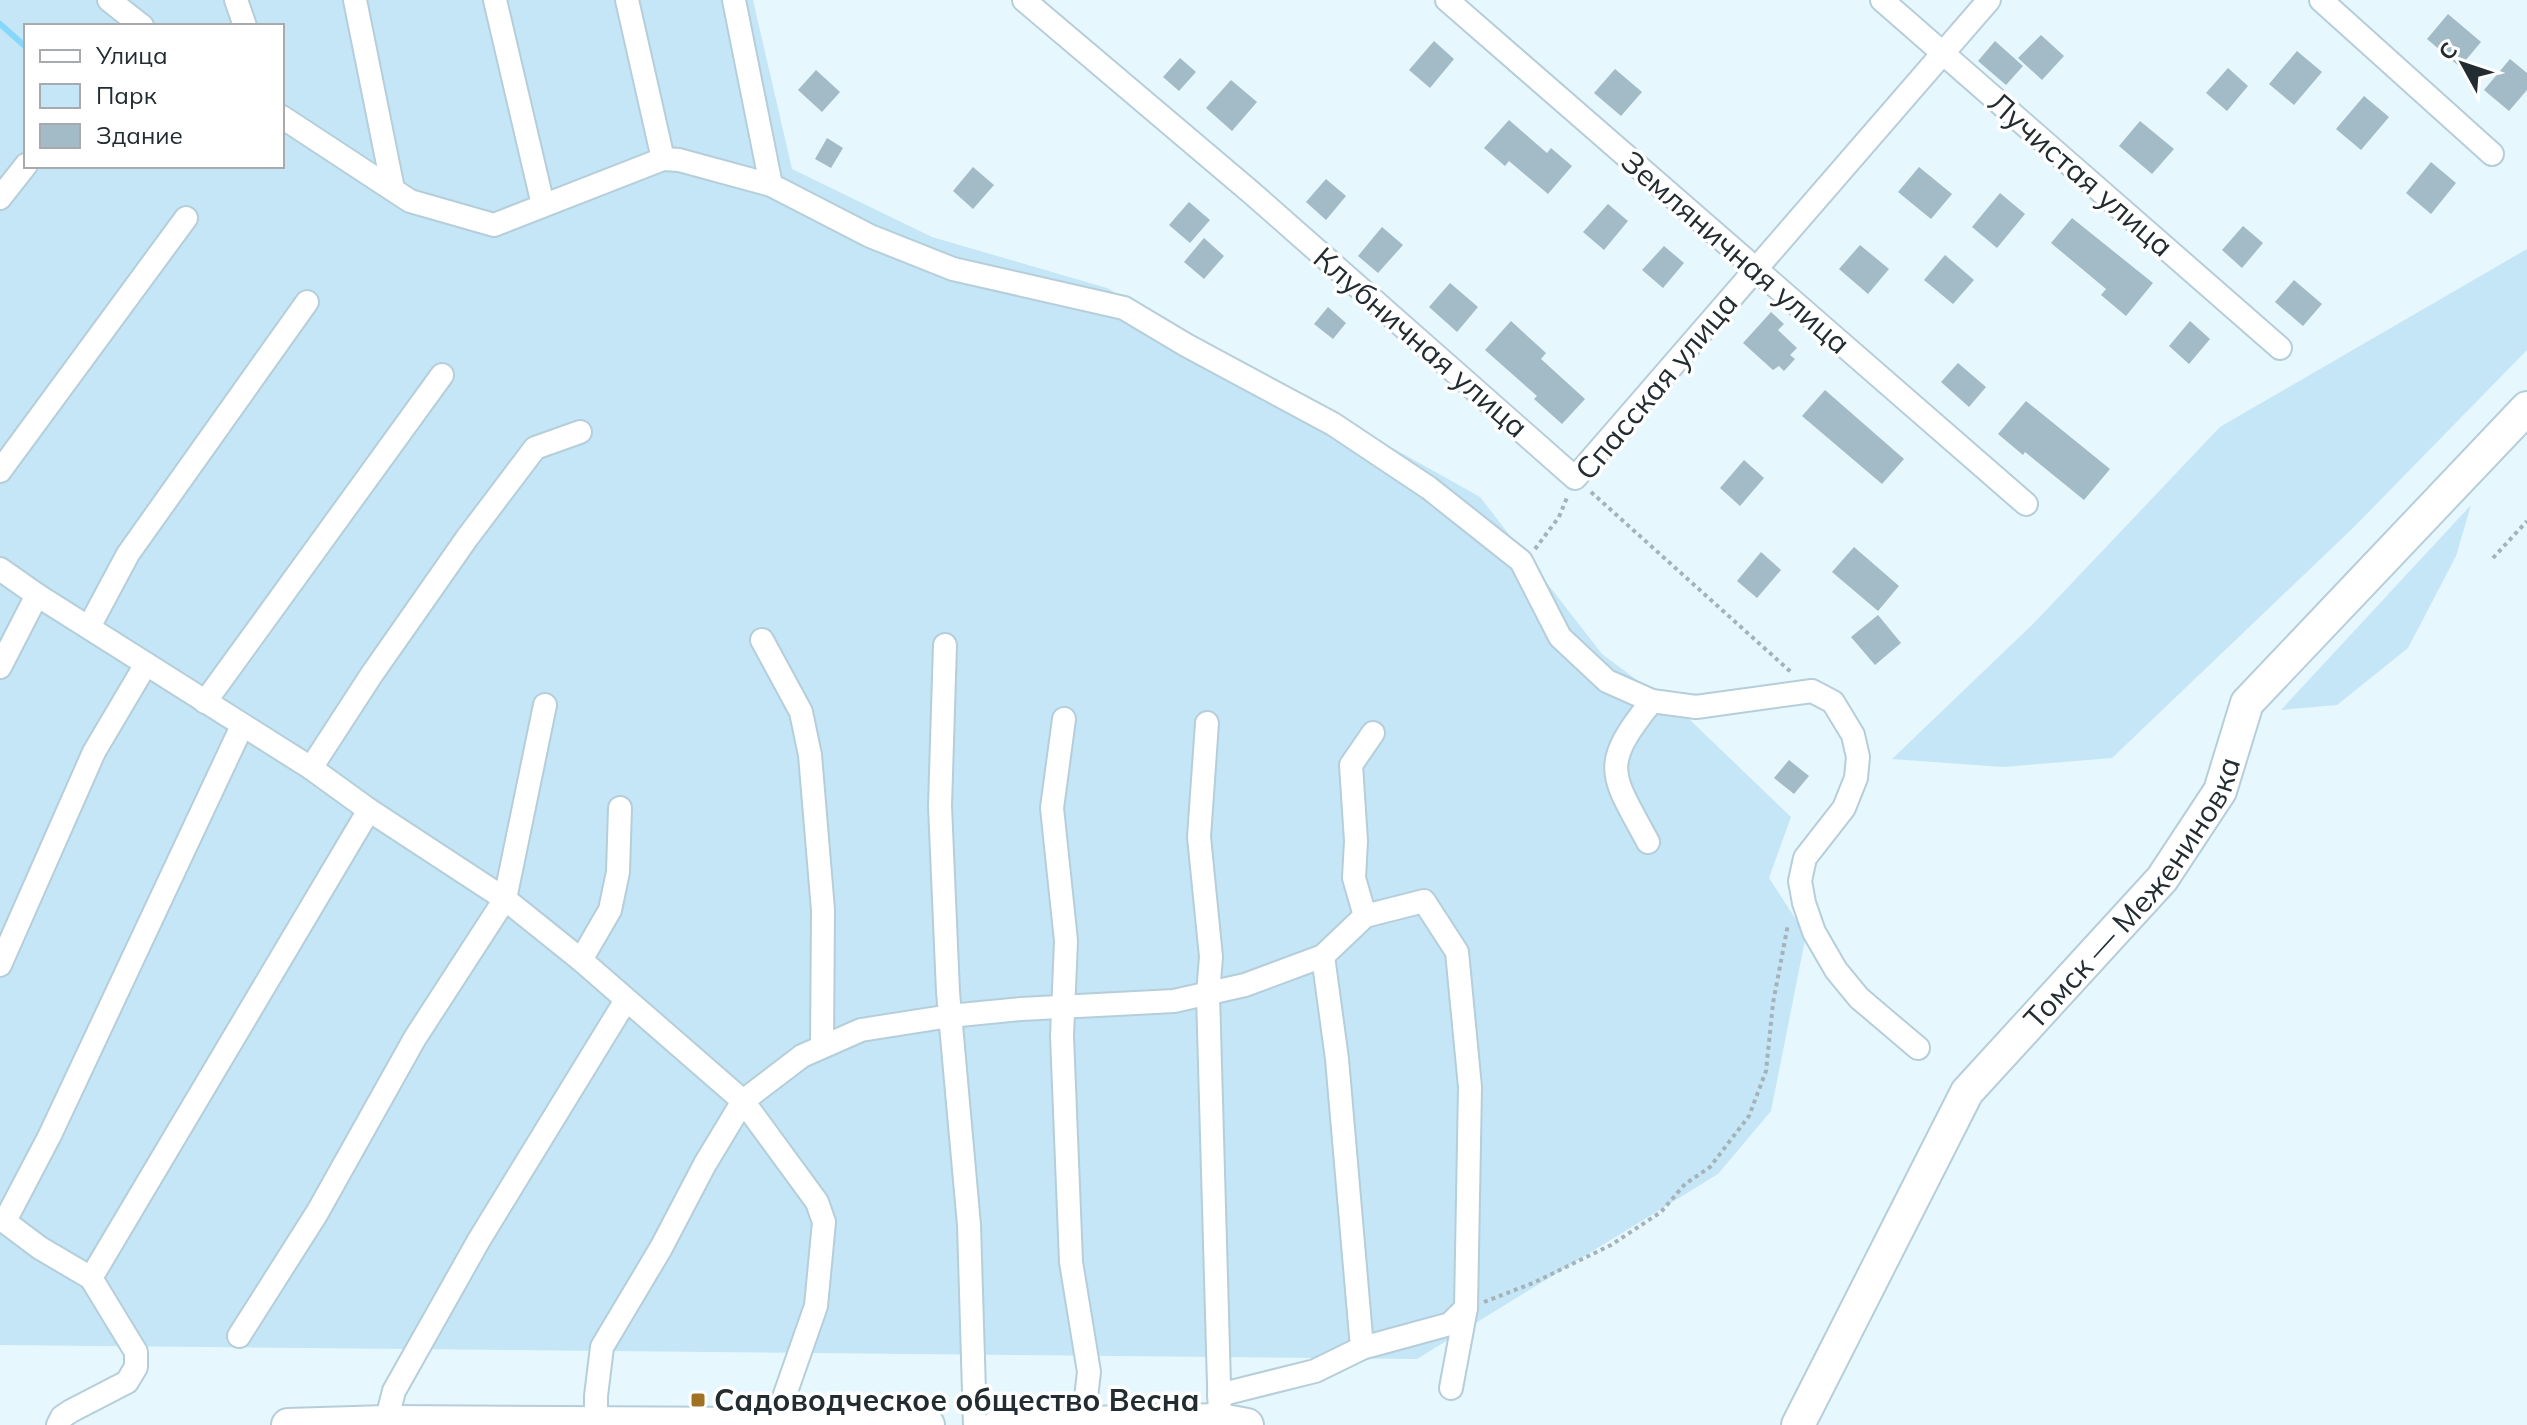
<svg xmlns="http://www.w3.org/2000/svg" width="2527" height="1425" font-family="Mulish,sans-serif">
	<rect width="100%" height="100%" fill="#e7f7fe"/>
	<!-- green -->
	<g fill="#c4e6f6" fill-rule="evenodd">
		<path d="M 0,0 L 753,0 L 792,169 L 932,237 L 1107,288 L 1480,497 L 1602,654 L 1689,719 L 1791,817 L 1769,878 L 1806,935 L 1771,1111 L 1718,1174 L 1417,1359 L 0,1345 ZM 26,26 L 282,26 L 282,166 L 26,166 Z"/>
		<polygon points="2527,249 2527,350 2354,527 2112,758 2003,767 1892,759 2033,624 2220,427"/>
		<polygon points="2471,505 2456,556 2408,648 2337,705 2281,710"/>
	</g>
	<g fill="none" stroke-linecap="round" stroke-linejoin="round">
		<!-- stream -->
		<polyline stroke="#86d8fa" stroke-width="6" points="0,24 26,47"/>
	</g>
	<!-- building -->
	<g fill="#a2bbc6">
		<polygon points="2448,14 2481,42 2460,67 2427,39"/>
		<polygon points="2041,35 2064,56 2042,80 2018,58"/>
		<polygon points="1434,41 1454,59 1430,88 1409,70"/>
		<polygon points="1995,41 2023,66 2006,85 1978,61"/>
		<polygon points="2297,51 2322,72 2294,105 2269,84"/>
		<polygon points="1180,58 1196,72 1179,91 1163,77"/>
		<polygon points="2510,59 2527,73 2527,90 2509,111 2484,90"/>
		<polygon points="2228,68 2248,86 2227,111 2206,93"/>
		<polygon points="1615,69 1642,92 1621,116 1594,93"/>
		<polygon points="816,70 840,92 822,112 798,90"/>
		<polygon points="1231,80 1257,102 1232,131 1206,108"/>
		<polygon points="2364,96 2389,117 2361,150 2336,129"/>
		<polygon points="1509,120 1547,153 1551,148 1572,166 1548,194 1509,161 1505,166 1484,148"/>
		<polygon points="2140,121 2174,149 2152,174 2119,146"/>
		<polygon points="827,138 843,148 831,168 815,159"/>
		<polygon points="2431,162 2456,183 2431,214 2406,193"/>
		<polygon points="973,167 994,185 973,209 953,191"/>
		<polygon points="1919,167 1952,194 1931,219 1898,192"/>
		<polygon points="1326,179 1346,196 1326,220 1306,202"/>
		<polygon points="2000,193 2025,214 1997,248 1972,227"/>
		<polygon points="1189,202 1210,220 1190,243 1169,225"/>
		<polygon points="1608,204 1628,221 1604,250 1583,232"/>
		<polygon points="2072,218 2153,283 2126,316 2101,295 2106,289 2051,243"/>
		<polygon points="2243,226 2263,243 2242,268 2222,250"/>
		<polygon points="1382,227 1403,245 1378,273 1358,256"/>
		<polygon points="1204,238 1224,256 1204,279 1184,262"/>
		<polygon points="1860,245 1889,269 1868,294 1839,269"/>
		<polygon points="1664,246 1684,263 1663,288 1642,270"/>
		<polygon points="1945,255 1974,280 1953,304 1924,280"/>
		<polygon points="2294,280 2322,304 2303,326 2275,302"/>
		<polygon points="1450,283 1478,307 1457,332 1429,307"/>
		<polygon points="1328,307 1346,323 1333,339 1314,324"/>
		<polygon points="1771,312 1784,324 1778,330 1797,348 1790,355 1795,359 1784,371 1779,366 1773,370 1743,343"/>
		<polygon points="1511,321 1546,353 1541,359 1585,399 1562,424 1534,399 1537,396 1485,350"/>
		<polygon points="2190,321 2210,339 2189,364 2169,346"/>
		<polygon points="1958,363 1986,387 1969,407 1941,382"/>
		<polygon points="1825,390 1904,459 1882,484 1802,416"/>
		<polygon points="2026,401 2110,469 2084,500 2025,452 2023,455 1998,434"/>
		<polygon points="1744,460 1764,478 1740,506 1720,488"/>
		<polygon points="1854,547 1899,586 1878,611 1832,572"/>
		<polygon points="1761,552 1781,570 1757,598 1737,581"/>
		<polygon points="1878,615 1901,643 1875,665 1851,637"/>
		<polygon points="1789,760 1809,776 1794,794 1774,778"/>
	</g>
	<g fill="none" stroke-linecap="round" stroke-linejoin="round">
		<defs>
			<g id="street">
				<polyline points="109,0 142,26"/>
				<polyline points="236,0 245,26"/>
				<polyline points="355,0 393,189"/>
				<polyline points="495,0 543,205"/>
				<polyline points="627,0 663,159"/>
				<polyline points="734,0 771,185 870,236 953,269 1124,308 1186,345 1333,424 1429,488 1521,561 1560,637 1607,681 1652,701 1696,707 1812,691 1833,702 1853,735 1858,757 1856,778 1844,808 1805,858 1800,881 1804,903 1814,932 1836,970 1859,998 1918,1048"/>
				<polyline points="1024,0 1253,194 1575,478 1989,0"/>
				<polyline points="1447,0 2026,504"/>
				<polyline points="1882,0 2280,348"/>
				<polyline points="2321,0 2492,154"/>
				<polyline points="282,117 410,201 494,225 663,159 679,160 771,185"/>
				<polyline points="0,198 26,165"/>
				<polyline points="0,471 186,218"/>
				<polyline points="0,569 37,595 311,768 369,810 505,899 581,960 743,1101 817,1202 824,1222 816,1306 775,1423 777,1425"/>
				<polyline points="89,627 128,554 307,302"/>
				<polyline points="762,640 801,712 810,755 823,910 822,1046"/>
				<polyline points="945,645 940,806 948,992 969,1225 975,1425"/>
				<polyline points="0,667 37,595"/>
				<polyline points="205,702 442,375"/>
				<polyline points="1064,719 1052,808 1066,941 1062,1036 1071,1262 1089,1372 1083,1423"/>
				<polyline points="1207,723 1199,837 1211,957 1208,994 1220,1420"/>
				<polyline points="311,768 372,674 467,538 535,448 580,432"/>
				<path d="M 1648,842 C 1611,773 1599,767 1652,701"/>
				<polyline points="1365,916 1354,878 1356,841 1351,765 1373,733"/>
				<polyline points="581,960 610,910 618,872 620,808"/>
				<polyline points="0,965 94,752 146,664"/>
				<polyline points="0,1218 40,1248 91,1278"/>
				<polyline points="5,1221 50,1135 242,726"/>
				<polyline points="239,1336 317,1213 415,1038 505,899 545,705"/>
				<polyline points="1451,1388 1466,1308"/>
				<polyline points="1219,1395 1315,1371 1362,1348 1337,1059 1323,956"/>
				<polyline points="386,1422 394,1391 479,1240 626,1000"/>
				<polyline points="596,1423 596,1396 602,1347 661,1248 705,1164 743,1101 802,1056 861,1030 950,1016 1021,1009 1174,1001 1245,985 1323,956 1365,916 1424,901 1457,952 1470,1087 1466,1308 1450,1324 1362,1348"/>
				<polyline points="58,1425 62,1417 71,1411 127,1382 136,1367 136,1352 91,1278 369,810"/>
			</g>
			<g id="secondary">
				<polyline points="288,1425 386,1422 928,1425"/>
				<polyline points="999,1425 1220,1420 1247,1425"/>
				<path id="s1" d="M 1798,1425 L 1967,1092 L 2162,879 L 2220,791 L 2247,703 L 2527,408"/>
			</g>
		</defs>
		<!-- street casing -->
		<use href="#street" stroke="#b5ceda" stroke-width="26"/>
		<!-- secondary casing -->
		<use href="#secondary" stroke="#b5ceda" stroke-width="36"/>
		<!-- path -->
		<g stroke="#a5b3b9" stroke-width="4" stroke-dasharray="4 4" stroke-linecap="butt">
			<polyline points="1591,492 1792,673"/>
			<polyline points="1535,549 1559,517 1568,495"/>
			<polyline points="2493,558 2527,521"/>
			<polyline points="1484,1302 1533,1283 1611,1245 1661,1212 1685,1184 1710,1167 1749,1116 1766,1071 1773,1003 1788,924"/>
		</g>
		<!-- street -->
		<use href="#street" stroke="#fff" stroke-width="22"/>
		<!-- secondary -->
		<use href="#secondary" stroke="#fff" stroke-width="32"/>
	</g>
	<!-- markers -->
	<rect fill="#a07224" stroke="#fff" stroke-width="3" x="690" y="1392" width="16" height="16" rx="4"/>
	<g text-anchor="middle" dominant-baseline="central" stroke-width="7" stroke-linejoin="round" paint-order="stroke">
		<!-- street labels -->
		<g font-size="30" fill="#222c31" stroke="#fff">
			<text transform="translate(2081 174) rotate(41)">Лучистая улица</text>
			<text transform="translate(1736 252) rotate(41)">Земляничная улица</text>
			<text transform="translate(1421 342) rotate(41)">Клубничная улица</text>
			<text transform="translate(1656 386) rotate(-50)">Спасская улица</text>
			<text stroke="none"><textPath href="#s1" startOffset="634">Томск — Межениновка</textPath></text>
		</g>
		<!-- poi labels -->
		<g font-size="30" font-weight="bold" fill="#222c31" stroke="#fff" text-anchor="start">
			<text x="714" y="1400">Садоводческое общество Весна</text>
		</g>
	</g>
	<!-- legend -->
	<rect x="24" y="24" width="260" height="144" fill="#ffffff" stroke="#a7abad" stroke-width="2"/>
	<rect x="40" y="50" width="40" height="12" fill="#ffffff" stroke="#a7abad" stroke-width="2"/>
	<text x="96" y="64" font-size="24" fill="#222c31">Улица</text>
	<rect x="40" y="84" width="40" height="24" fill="#c4e6f6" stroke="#a7abad" stroke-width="2"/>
	<text x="96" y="104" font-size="24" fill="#222c31">Парк</text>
	<rect x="40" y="124" width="40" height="24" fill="#a2bbc6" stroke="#a7abad" stroke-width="2"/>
	<text x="96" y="144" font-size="24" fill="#222c31">Здание</text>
	<!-- north arrow -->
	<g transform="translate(2463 64) rotate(310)" stroke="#ffffff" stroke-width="6" paint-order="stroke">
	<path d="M0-6L14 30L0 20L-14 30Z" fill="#222c31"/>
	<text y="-12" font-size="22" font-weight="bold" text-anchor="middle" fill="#222c31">С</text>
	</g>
</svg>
